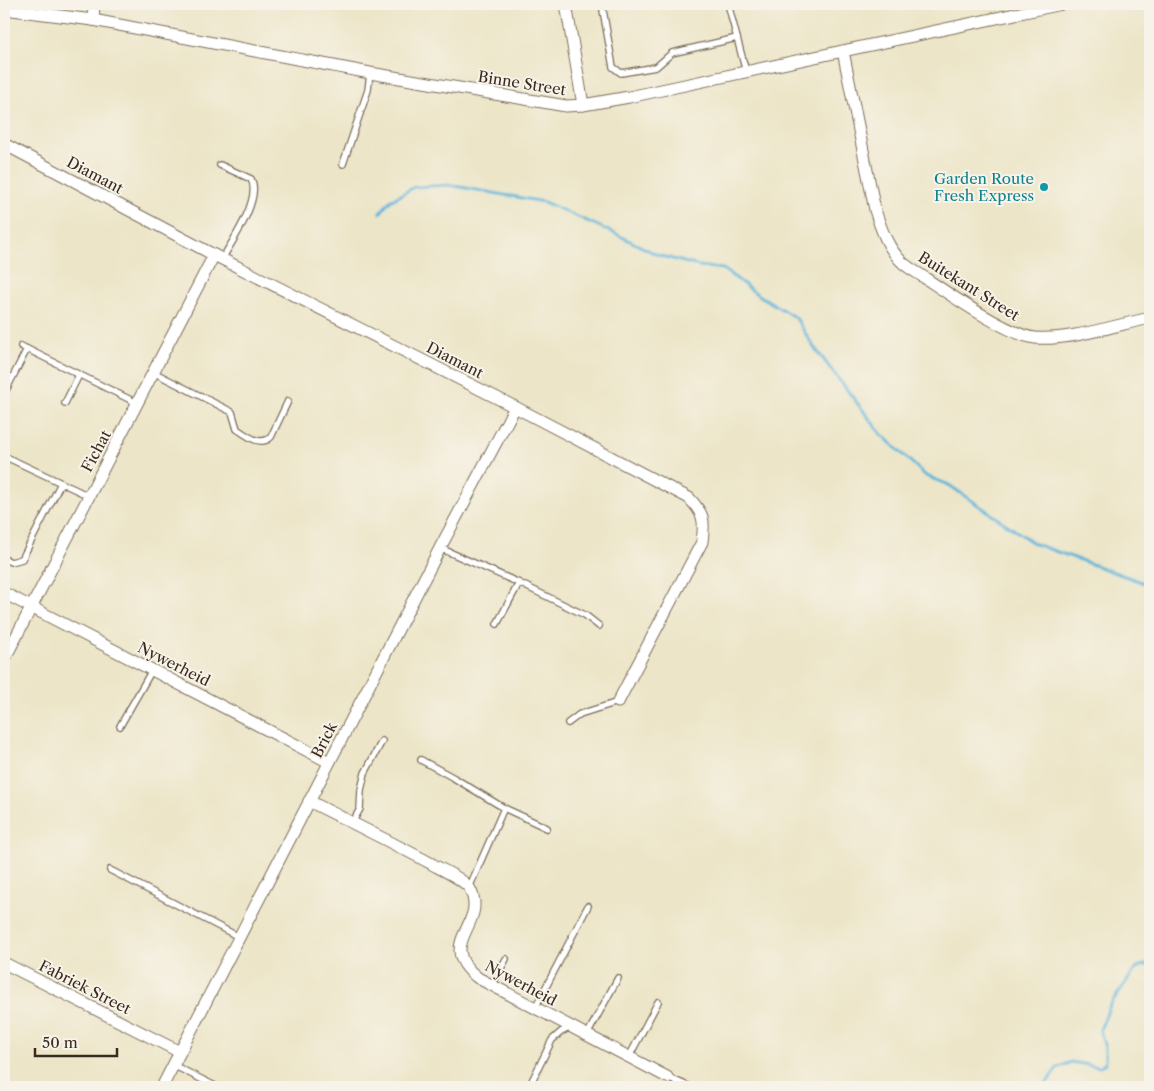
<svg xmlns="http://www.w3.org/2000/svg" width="1154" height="1091" font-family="'Libre Caslon Text',serif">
	<rect width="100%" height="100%" fill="#f7f3e8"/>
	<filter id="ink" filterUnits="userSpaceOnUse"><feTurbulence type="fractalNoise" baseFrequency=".02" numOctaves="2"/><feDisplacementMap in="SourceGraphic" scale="10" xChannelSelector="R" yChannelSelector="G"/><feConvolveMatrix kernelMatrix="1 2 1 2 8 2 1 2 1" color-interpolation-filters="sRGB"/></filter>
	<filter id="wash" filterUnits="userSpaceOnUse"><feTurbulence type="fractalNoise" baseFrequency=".0096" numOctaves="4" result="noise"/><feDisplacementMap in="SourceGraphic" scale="20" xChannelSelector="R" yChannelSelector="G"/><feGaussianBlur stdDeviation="1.12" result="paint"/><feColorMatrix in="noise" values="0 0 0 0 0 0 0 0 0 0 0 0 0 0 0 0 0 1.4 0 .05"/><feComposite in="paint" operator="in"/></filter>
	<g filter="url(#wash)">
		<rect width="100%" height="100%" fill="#ece5c7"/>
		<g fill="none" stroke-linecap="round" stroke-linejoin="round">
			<!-- stream -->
			<g stroke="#5eb5db" stroke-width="3">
				<polyline points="380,213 390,201 414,187 449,185 544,202 614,233 658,255 699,266 723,269 757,294 796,318 813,346 882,435 926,476 949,485 1035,544 1150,585"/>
				<polyline points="1044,1087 1057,1068 1071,1062 1100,1067 1105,1063 1105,1048 1100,1030 1110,1005 1134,971 1140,966 1150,964"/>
			</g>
		</g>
	</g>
	<g filter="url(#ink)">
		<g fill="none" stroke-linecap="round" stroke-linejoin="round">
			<defs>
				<g id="service">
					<polyline points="728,4 746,72"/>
					<polyline points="603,10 613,67 621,73 656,67 672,53 737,38"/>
					<polyline points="343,164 368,90 370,73"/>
					<path d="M 220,165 L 251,179 C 262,198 232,242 222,259"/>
					<polyline points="21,346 137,403"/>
					<path d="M 153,372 L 232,412 L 237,429 C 247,436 261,447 271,437 L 288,401"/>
					<polyline points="4,394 27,349"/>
					<polyline points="65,403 79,375"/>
					<polyline points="4,456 89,496"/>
					<polyline points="440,548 519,583 585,615 599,626"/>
					<polyline points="4,559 11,562 22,559 61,483"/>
					<polyline points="497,624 519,583"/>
					<polyline points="568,723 580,714 618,702"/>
					<polyline points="120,726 152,670"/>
					<polyline points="421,760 454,778 504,808 547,828"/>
					<polyline points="352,823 360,809 361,790 365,773 382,741"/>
					<polyline points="110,870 239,937"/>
					<polyline points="469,888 504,808"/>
					<polyline points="492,985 506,959"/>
					<polyline points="535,1008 588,906"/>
					<polyline points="587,1035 618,978"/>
					<polyline points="629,1057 658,1002"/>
					<polyline points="173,1065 217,1087"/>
					<polyline points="667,1077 690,1087"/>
					<polyline points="529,1087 552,1040 561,1032 571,1027"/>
				</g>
				<g id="minor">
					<polyline points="566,4 583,105"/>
					<polyline points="4,9 93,20 370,73 566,106 583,105 629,97 1062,4"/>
					<polyline points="93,20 94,4"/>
					<path d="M 843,51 L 875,210 C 881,229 888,249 903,263 C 910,269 918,273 925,278 C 949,294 1008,335 1035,338 C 1068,341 1116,325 1150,318"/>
					<path d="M 4,144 L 214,255 L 515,407 L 689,498 C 704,514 705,520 702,542 L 618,702"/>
					<polyline points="4,593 329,762"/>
					<polyline points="4,660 214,255"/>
					<path d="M 309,801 C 350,822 391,842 432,864 C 442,870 464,879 470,889 C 489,925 433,943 478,978 L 667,1077"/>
					<polyline points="4,963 180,1052"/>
					<polyline points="162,1087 440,548 515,407"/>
				</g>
			</defs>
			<!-- service casing -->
			<use href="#service" stroke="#796b59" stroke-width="8"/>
			<!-- minor casing -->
			<use href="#minor" stroke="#796b59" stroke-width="13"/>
			<!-- service -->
			<use href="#service" stroke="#fff" stroke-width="5.5"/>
			<!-- minor -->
			<use href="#minor" stroke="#fff" stroke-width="11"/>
		</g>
	</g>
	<!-- markers -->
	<circle fill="#0f9aa8" stroke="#f7f3e8" stroke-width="2" cx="1044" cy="187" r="5"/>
	<g text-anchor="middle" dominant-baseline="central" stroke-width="4" stroke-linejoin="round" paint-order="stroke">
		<!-- street labels -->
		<g font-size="15" fill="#3b2a1e" stroke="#f7f3e8">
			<text transform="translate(522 83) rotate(9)">Binne Street</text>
			<text transform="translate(95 175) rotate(28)">Diamant</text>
			<text transform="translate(969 286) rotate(32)">Buitekant Street</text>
			<text transform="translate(455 360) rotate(27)">Diamant</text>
			<text transform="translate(96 451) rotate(-62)">Fichat</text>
			<text transform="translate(174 664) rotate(27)">Nywerheid</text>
			<text transform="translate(324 740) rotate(-63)">Brick</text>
			<text transform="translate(521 983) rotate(28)">Nywerheid</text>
			<text transform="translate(85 987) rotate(27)">Fabriek Street</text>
		</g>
		<!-- culture labels -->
		<g font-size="15" fill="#0d838f" stroke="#f7f3e8" text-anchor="end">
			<text x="1034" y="178">Garden Route<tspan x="1034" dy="17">Fresh Express</tspan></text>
		</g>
	</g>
	<!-- margin -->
	<rect width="1154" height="1091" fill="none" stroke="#f7f3e8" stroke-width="20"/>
	<!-- scale -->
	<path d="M35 1048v8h82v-8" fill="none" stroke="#3b2a1e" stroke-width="2.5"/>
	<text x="42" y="1048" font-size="15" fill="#3b2a1e" stroke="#f7f3e8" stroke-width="4" paint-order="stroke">50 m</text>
</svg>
